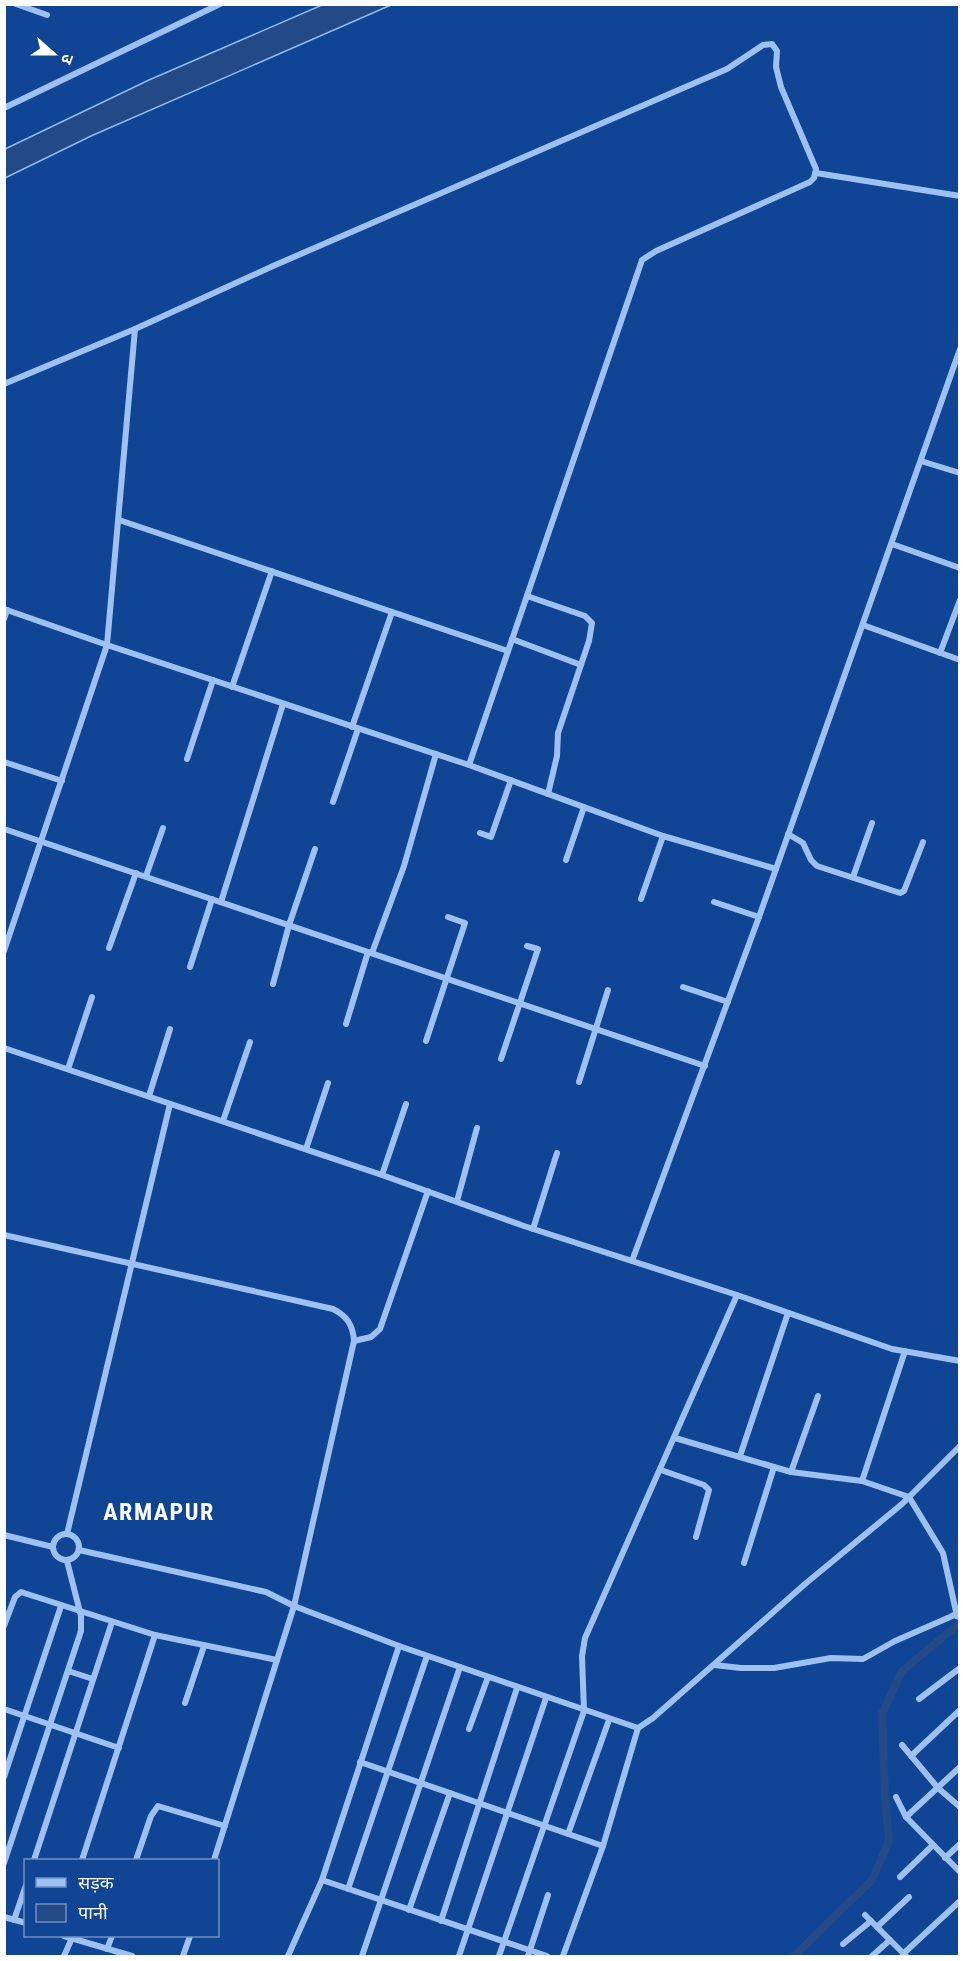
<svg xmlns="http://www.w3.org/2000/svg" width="964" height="1961" font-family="'Roboto Condensed','Noto Sans Devanagari',sans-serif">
	<rect width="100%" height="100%" fill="#104495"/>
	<!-- water -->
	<polygon fill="#234a86" stroke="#8fbbf7" stroke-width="1.5" points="322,5 391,5 91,136 5,178 5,149 149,80"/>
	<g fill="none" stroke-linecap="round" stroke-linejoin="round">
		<!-- canal -->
		<polyline stroke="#234a86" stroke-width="8" points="794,1956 872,1880 889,1841 885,1796 882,1714 902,1671 960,1623"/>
		<!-- minor -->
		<g stroke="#9ec1f4" stroke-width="6">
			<polyline points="16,4 47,15"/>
			<polyline points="4,108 220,4"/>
			<polyline points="816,173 960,196"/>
			<polyline points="4,384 135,329 273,266 727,69 763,45 772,44 777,51 776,67 781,87 816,169 814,178 810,182 656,251 642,260 469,765"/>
			<polyline points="921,461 960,473"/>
			<polyline points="119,520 508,651"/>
			<polyline points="892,544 960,568"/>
			<polyline points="527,596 585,616 592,623 589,641 558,733 557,756 548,794"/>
			<polyline points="4,609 107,645 469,765 663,836 776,869"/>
			<polyline points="4,619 7,610"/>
			<polyline points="863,625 960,660"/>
			<polyline points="512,639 581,665"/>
			<polyline points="940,653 960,600"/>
			<polyline points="232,687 272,571"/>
			<polyline points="352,727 392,612"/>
			<polyline points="187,759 213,680"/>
			<polyline points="4,762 62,781"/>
			<polyline points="333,802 358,729"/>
			<polyline points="4,829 705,1066"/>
			<polyline points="480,833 491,837 511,780"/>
			<polyline points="788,834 803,843 811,860 817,866 900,893 904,891 923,842"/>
			<polyline points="566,860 584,807"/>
			<polyline points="146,876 163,828"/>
			<polyline points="853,877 872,823"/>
			<polyline points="641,899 663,836"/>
			<polyline points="221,902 283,704"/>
			<polyline points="714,902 759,917"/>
			<polyline points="109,948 136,873"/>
			<polyline points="4,951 107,645 135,329"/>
			<polyline points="372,953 404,866 436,754"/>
			<polyline points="190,967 212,899"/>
			<polyline points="273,984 289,925 315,849"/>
			<polyline points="683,987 728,1002"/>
			<polyline points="346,1024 368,952"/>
			<polyline points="426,1041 465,923 448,917"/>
			<polyline points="4,1048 382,1175 524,1226 737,1295 892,1349 960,1361"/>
			<polyline points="501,1059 538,949 527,946"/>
			<polyline points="68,1069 92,997"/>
			<polyline points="579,1082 608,990"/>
			<polyline points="149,1096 170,1029"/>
			<polyline points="223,1121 250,1042"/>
			<polyline points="306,1149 328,1083"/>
			<polyline points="382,1175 406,1104"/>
			<polyline points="457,1201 477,1128"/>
			<polyline points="533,1229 557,1153"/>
			<path d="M 4,1235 L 333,1309 C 347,1316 353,1325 354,1341 L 294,1606 L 214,1860"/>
			<polyline points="632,1261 759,917 960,349"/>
			<polyline points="354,1341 371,1337 380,1329 428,1191"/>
			<polyline points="675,1438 791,1472 862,1481 909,1497 943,1553 957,1616"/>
			<polyline points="740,1456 788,1313"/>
			<polyline points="661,1470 704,1485 709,1490 696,1537"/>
			<polyline points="791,1472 818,1396"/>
			<polyline points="862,1481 905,1351"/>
			<circle cx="66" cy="1547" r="13"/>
			<polyline points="67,1534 170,1104"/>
			<polyline points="4,1535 53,1547"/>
			<polyline points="79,1550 266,1592 294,1606 399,1646 638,1728 653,1718 805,1584 902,1504 960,1446"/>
			<polyline points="744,1563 774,1467"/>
			<polyline points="4,1626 15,1597 21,1592 24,1593 155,1635 277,1660"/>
			<polyline points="714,1665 741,1668 774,1668 831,1658 863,1659 895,1641 950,1617 954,1615 959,1617"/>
			<polyline points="68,1671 93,1679"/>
			<polyline points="919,1699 960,1668"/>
			<polyline points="185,1703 204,1646"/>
			<polyline points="4,1709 119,1748"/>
			<polyline points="469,1729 488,1677"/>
			<polyline points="902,1745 938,1788 960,1807"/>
			<polyline points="911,1756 960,1710"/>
			<polyline points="360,1762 603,1846"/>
			<polyline points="960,1767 906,1817 960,1872"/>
			<polyline points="4,1777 61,1606"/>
			<polyline points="896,1797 906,1817"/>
			<polyline points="568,1834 609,1720"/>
			<polyline points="945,1858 960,1844"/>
			<polyline points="34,1860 112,1622"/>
			<polyline points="82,1860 155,1635"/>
			<polyline points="136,1860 151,1816 158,1806 225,1826"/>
			<polyline points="4,1863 81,1631 81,1616 67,1561"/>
			<polyline points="900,1877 933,1845"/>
			<polyline points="322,1880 547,1956"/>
			<polyline points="348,1889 427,1656"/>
			<polyline points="409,1910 450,1793"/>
			<polyline points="865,1915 906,1956"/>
			<polyline points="4,1917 26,1923"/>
			<polyline points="14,1920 26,1885"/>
			<polyline points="441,1921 517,1688"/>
			<polyline points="877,1927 909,1897"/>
			<polyline points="64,1936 132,1956"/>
			<polyline points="843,1944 871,1921"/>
			<polyline points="107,1949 112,1936"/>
			<polyline points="903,1954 960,1901"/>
			<polyline points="64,1956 72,1938"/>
			<polyline points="183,1956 190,1936"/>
			<polyline points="288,1956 322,1880 399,1646"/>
			<polyline points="362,1956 460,1667"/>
			<polyline points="459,1956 546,1698"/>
			<polyline points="499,1956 584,1711 582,1656 585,1638 737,1295"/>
			<polyline points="528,1956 548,1895"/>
			<polyline points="563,1956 603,1846 638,1728"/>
			<polyline points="872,1956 890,1940"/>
		</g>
	</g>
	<g text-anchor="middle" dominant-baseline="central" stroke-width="4.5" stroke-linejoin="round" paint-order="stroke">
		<!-- district labels -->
		<g font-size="24" font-weight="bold" letter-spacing="1.5" fill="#fff" stroke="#104495">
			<text x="159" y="1512">ARMAPUR</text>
		</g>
	</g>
	<!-- border -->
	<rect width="964" height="1961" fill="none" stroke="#ffffff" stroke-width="12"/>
	<!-- legend -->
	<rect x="24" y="1859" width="195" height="78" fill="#104495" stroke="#708fbf" stroke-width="1.5"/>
	<rect x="36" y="1878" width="30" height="9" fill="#9ec1f4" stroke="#708fbf" stroke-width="1.5"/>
	<text x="78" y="1889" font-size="18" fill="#ffffff">सड़क</text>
	<rect x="36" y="1904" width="30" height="18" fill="#234a86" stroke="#708fbf" stroke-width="1.5"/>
	<text x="78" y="1919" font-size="18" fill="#ffffff">पानी</text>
	<!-- north arrow -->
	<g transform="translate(54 54) rotate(111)" stroke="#104495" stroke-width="4.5" paint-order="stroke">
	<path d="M0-4.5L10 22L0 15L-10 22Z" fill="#ffffff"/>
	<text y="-9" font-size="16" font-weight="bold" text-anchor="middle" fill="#ffffff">उ</text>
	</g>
</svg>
